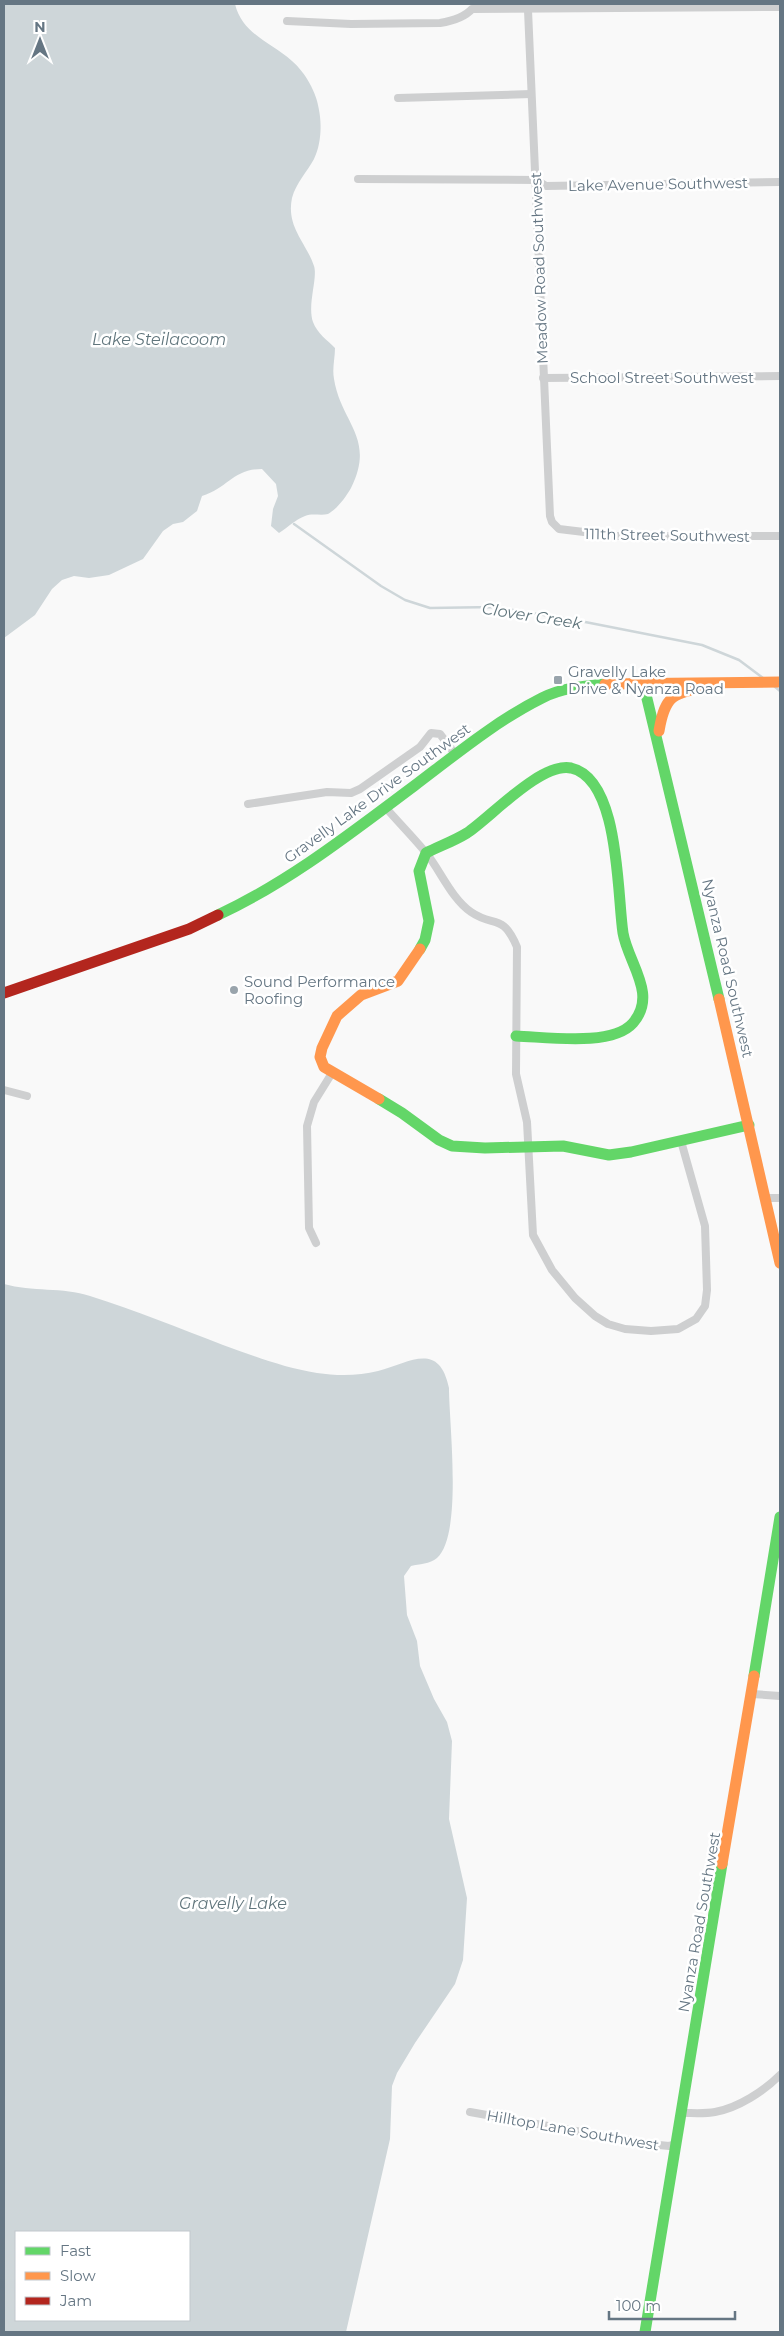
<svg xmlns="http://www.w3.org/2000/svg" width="784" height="2336" font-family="Montserrat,sans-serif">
	<rect width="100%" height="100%" fill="#f9f9f9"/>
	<!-- water -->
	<g fill="#ced6d9" fill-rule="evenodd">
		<path d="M 4,4 L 235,4 C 242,34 271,42 292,61 C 305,72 317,93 319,110 C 322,125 321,145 314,159 C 307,172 296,183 292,198 C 286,227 306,242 314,266 C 318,278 307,305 313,322 C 317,333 327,340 335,348 C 335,358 332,369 334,379 C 341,423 376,438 351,488 C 346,497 337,509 328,514 C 321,516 312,513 305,516 C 296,519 287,528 279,533 L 271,526 L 273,509 L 278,496 L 276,484 L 262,469 C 233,469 228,488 202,496 L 197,511 L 183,522 L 173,524 L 163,531 L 143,559 L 109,575 L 89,578 L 74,576 L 62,580 L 52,589 L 35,615 L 4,638 Z"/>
		<path d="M 4,1284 C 32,1292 63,1287 90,1296 C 135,1310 179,1328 223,1345 C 254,1356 284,1368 317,1373 C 337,1376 359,1376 378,1371 C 409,1363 439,1340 449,1388 C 449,1423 463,1535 437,1558 C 430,1564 419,1564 411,1566 L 404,1576 L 407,1615 L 417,1641 L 420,1666 L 434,1699 L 447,1722 L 452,1741 L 449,1819 L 467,1898 L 463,1960 L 455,1984 L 415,2043 L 397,2073 L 392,2086 L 390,2139 L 346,2332 L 4,2332 ZM 16,2232 L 189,2232 L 189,2320 L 16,2320 Z"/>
	</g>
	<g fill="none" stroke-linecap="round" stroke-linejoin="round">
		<!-- stream -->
		<g stroke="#ced6d9" stroke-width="2.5">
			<polyline points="294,524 381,586 405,600 430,608 494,607 575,620 702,645 739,660 763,678"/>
			<polyline points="774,686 780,691"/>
		</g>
		<!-- street -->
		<g stroke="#cecfd0" stroke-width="8">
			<polyline points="528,10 550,516 552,522 559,529 617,536 780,536"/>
			<path d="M 287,21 L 351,24 L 440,23 C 452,21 464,18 472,9 L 780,7"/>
			<polyline points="398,98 531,94"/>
			<polyline points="358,179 537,180 546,186 780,182"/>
			<polyline points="543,378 780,376"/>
			<polyline points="248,804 327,792 351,793 360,789 420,747 431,733 440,734 455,754"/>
			<path d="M 386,808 C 399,823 414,838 427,854 C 441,872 452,899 471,912 C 494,928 502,912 517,947 L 516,1074 L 527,1122 L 533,1235 L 552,1270 L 575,1298 L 595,1316 L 608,1324 L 625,1329 L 651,1331 L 678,1329 L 696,1319 L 705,1306 L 707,1290 L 705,1226 L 681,1141"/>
			<polyline points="4,1090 27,1096"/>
			<polyline points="765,1198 780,1198"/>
			<polyline points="316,1243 309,1228 307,1126 314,1102 332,1073"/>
			<polyline points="752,1694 780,1696"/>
			<polyline points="470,2112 649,2144 669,2146 677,2144"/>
			<path d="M 683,2113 C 693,2113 705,2114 715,2112 C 738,2108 764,2091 780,2075"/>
		</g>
		<!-- fast -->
		<g stroke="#63d668" stroke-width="11">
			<polyline points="643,682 719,999"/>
			<path d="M 218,915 C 289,882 351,833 414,786 C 455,755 496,721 542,698 C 561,688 584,686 605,684"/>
			<path d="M 420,949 L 425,940 L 429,921 L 419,871 L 426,853 C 440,846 454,841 467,833 C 491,817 541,762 571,768 C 620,779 617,894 623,933 C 628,963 658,994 633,1023 C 612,1047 547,1037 516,1036"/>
			<polyline points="379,1099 402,1113 439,1140 452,1146 485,1148 563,1146 609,1155 631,1152 749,1125"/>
			<polyline points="754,1676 780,1517"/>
			<polyline points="645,2332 722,1864"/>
		</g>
		<!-- slow -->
		<g stroke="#ff974d" stroke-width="11">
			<polyline points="605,684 780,682"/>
			<path d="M 659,731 C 665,695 673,693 707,687"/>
			<polyline points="719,999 780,1263"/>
			<polyline points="379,1099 324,1067 320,1057 322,1048 337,1016 361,995 398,981 420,949"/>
			<polyline points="722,1864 754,1676"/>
		</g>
		<!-- jam -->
		<polyline stroke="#b3261e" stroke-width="11" points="4,993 189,929 218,915"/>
	</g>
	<!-- markers -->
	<g fill="#99a4ac" stroke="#fff" stroke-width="2">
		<rect x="553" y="675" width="10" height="10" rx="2.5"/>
		<circle cx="234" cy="990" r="5"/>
	</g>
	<g text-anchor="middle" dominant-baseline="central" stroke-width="5" stroke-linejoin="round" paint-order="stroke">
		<!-- street labels -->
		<g font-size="15" fill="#657683" stroke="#fff">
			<text transform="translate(658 184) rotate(-1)">Lake Avenue Southwest</text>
			<text transform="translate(539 268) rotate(-92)">Meadow Road Southwest</text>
			<text x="662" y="377">School Street Southwest</text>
			<text transform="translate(667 535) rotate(1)">111th Street Southwest</text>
			<text transform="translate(377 793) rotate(-36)">Gravelly Lake Drive Southwest</text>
			<text transform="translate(728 968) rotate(77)">Nyanza Road Southwest</text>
			<text transform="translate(699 1922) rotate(-80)">Nyanza Road Southwest</text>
			<text transform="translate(573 2130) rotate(10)">Hilltop Lane Southwest</text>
		</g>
		<!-- poi labels -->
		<g font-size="15" fill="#657683" stroke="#fff" text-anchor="start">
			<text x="568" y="671">Gravelly Lake<tspan x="568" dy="17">Drive &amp; Nyanza Road</tspan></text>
			<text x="244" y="981">Sound Performance<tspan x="244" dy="17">Roofing</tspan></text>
		</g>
		<!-- water labels -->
		<g font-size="16" font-style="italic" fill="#60757c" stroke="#fff">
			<text x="159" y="339">Lake Steilacoom</text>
			<text transform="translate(532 616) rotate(9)">Clover Creek</text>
			<text x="233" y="1903">Gravelly Lake</text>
		</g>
	</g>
	<!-- border -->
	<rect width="784" height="2336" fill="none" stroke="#657683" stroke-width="10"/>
	<!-- legend -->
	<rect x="15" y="2231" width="175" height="90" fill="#ffffff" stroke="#c1c8cd"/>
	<rect x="25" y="2247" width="25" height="8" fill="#63d668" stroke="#c1c8cd"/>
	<text x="60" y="2256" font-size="15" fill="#657683">Fast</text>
	<rect x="25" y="2272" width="25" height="8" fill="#ff974d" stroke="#c1c8cd"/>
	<text x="60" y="2281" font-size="15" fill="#657683">Slow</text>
	<rect x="25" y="2297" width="25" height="8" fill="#b3261e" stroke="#c1c8cd"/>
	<text x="60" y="2306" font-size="15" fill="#657683">Jam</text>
	<!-- north arrow -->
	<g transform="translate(40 40)" stroke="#ffffff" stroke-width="4" paint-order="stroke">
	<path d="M0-4L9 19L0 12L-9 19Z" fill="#657683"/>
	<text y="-8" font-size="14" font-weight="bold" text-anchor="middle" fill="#657683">N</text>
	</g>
	<!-- scale -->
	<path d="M609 2311v8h126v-8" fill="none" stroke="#657683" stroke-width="2.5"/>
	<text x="616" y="2311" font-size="15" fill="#657683" stroke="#ffffff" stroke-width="4" paint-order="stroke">100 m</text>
</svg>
